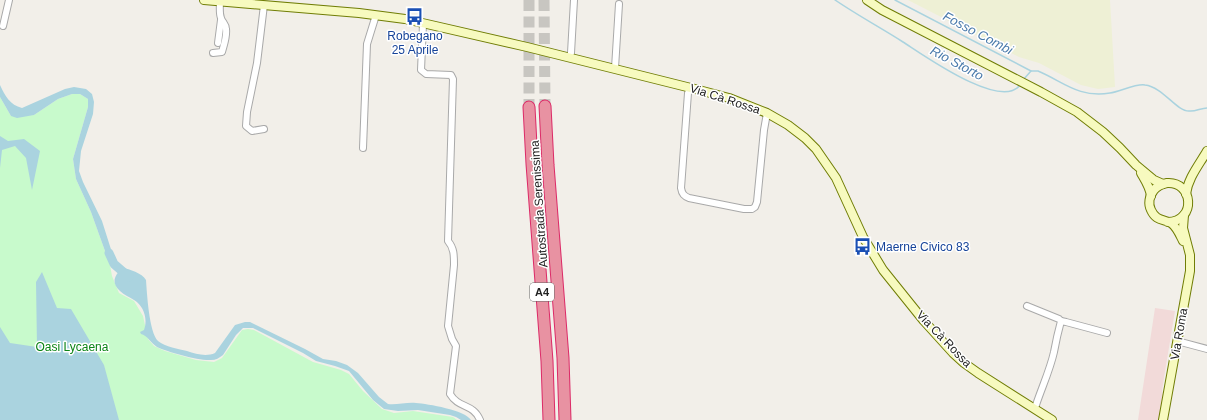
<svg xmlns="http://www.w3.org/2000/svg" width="1207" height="420" font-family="Arial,sans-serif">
	<rect width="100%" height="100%" fill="#f2efe9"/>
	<!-- commercial -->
	<polygon fill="#f2dad9" points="1155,308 1175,311 1162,390 1163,396 1159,420 1138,420"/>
	<!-- farmland -->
	<polygon fill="#eef0d5" points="908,0 1110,0 1115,87 1098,89 1081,85 1039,63 1019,57"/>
	<!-- park -->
	<polygon fill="#c8facc" points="72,94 80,94 88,99 88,107 73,159 76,179 91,212 110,265 112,276 119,293 134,301 143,316 148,339 154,346 165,351 196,360 214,362 222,358 242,330 248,329 254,330 313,362 341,370 349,374 363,391 382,409 394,413 413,411 453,417 457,420 0,420 0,97 11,116 34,115 58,99"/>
	<!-- water -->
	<g fill="#aad3df">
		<path d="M 0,85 C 5,96 10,105 22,108 L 65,89 L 74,87 L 86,89 L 92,94 L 94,102 L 93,114 L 81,151 L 79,171 L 83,182 L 102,221 L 115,262 L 113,265 L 105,251 L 91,212 L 76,179 L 73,159 L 88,107 L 88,99 L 80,94 L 72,94 L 58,99 L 34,115 L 17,118 L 11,116 L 0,97 Z"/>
		<polygon points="0,136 8,141 24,139 40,151 32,190 26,158 15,146 2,150 0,168"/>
		<path d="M 123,268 C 129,269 142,273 146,280 C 147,293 149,332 158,341 C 165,347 179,349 187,351 C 196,354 206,357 215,353 L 235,325 L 245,322 L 250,322 L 305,349 L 323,359 L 336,361 L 347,365 L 358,373 L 379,397 L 388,404 C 397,405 407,402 416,403 C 428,404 465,410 471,420 L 461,420 L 456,417 L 450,415 L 418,410 L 398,411 L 384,409 L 373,400 L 349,371 L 335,366 L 316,361 L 303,353 L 253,328 L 243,328 L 236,335 L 223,355 C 219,358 216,360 211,360 C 199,361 168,352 157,347 C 151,343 147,335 141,334 L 140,332 L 144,330 C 148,319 144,306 134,300 C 130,297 124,295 120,291 C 111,283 114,275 123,268 Z"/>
		<polygon points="42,272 57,308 71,309 104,365 119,420 0,420 0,327 10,343 37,347 36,282"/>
	</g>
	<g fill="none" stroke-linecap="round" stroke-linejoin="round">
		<!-- stream -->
		<g stroke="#aad3df" stroke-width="1.5">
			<path d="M 835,0 C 857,15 881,28 903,42 C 922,54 1001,111 1020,85"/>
			<polyline points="895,0 1031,71"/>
			<path d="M 1023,80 L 1031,71 L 1038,71 C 1064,82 1078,98 1110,93 C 1119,92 1137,83 1145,85 C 1163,87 1176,111 1189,111 C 1195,112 1201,108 1207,108"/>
		</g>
		<!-- river -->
		<polyline stroke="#aad3df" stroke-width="9" points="109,253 114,264 129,277"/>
		<!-- highway-tunnel -->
		<g stroke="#c8c6c1" stroke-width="11" stroke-dasharray="11 5.5" stroke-linecap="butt">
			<polyline points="529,0 529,107"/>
			<polyline points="544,0 545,106"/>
		</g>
		<defs>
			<g id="street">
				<polyline points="264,5 257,63 247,112 246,126 252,131 264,129"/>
				<path d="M 423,24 L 421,70 L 426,74 L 451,75 L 453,79 L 448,241 C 454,248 454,255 454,265 L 448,326 L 452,339 L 456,346 L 450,394 C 459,409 473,403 480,420"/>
				<polyline points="3,26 9,0"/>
				<polyline points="218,43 221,20"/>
				<path d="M 213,53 L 222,52 C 224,44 227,37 226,29 C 226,24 222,22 221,18 C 219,13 220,6 220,1"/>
				<polyline points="569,57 571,53 574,0"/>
				<polyline points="615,68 619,4"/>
				<path d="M 690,88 L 688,93 L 681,188 C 682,194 684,196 689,198 L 744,209 L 752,209 L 755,207 L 757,202 L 764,130 L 767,113"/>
				<polyline points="363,148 367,44 376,15"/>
				<path d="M 1027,306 L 1059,319 L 1061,321 C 1058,332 1056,341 1054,352 C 1050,370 1042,387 1036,405 L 1033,408"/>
				<polyline points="1061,321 1066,322 1107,333"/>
				<polyline points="1177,341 1207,349"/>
			</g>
			<g id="secondary">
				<polyline points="204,0 359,13 405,19 527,47 699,90 729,98 767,113 788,125 805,138 816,149 836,178 863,237 883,270 924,321 953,353 964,363 978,373 1052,420"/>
				<polyline points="867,0 882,10 1041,92 1077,112 1103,132 1120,148 1136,165 1154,180 1163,184"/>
				<path d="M 1141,173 C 1145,180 1150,187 1151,196"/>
				<path d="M 1186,194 C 1188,178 1199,165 1207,151"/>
				<path d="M 1168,222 C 1197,221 1193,181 1167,183 C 1162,184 1157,186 1154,190 C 1149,196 1148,204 1151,210 C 1156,221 1163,219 1171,223 C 1177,227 1180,235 1183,241"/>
				<polyline points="1163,420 1190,271 1190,255 1183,228 1184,215"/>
			</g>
			<g id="highway">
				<polyline points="545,106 548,165 563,358 565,420"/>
				<polyline points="529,107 532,164 547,361 549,420"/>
			</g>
		</defs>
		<!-- street casing -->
		<use href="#street" stroke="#a9a9a9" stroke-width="8"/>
		<!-- secondary casing -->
		<use href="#secondary" stroke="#707d05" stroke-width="10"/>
		<!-- highway casing -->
		<use href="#highway" stroke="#dc2a67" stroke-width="13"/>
		<!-- street -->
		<use href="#street" stroke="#fff" stroke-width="6"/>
		<!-- secondary -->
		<use href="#secondary" stroke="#f7fabf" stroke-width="8"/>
		<!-- highway -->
		<use href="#highway" stroke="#e892a2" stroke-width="11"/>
	</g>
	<!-- icons -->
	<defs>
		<symbol id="bus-bare" viewBox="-9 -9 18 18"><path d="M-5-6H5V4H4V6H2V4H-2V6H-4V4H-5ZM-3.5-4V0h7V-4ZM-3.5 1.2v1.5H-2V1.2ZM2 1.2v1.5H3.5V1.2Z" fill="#1a4fb4" stroke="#fff" stroke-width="2.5" paint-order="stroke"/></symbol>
	</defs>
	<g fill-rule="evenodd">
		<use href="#bus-bare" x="402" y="4" width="25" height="25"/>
		<use href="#bus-bare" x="850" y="234" width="25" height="25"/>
	</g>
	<g text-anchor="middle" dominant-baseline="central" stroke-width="3" stroke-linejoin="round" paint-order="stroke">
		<!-- shield labels -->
		<rect fill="#fff" stroke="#646464" stroke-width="1" x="530" y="283" width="24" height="18" rx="3"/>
		<g font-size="11" font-weight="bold" fill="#222">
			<text x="542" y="292">A4</text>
		</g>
		<!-- transit labels -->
		<g font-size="12" fill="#164399" stroke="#fff">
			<text x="415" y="36">Robegano<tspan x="415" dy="14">25 Aprile</tspan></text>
			<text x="876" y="247" text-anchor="start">Maerne Civico 83</text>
		</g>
		<!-- street labels -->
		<g font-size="12" fill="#222" stroke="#fff">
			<text transform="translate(725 99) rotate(18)">Via Cà Rossa</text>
			<text transform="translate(539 204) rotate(-94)">Autostrada Serenissima</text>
			<text transform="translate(1179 334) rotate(-80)">Via Roma</text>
			<text transform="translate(944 339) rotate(46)">Via Cà Rossa</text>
		</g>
		<!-- park labels -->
		<g font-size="12" fill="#0c8416" stroke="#fff">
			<text x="72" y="347">Oasi Lycaena</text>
		</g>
		<!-- water labels -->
		<g font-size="13" font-style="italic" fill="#4a7aab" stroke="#fff">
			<text transform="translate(978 33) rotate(28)">Fosso Combi</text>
			<text transform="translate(957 63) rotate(28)">Rio Storto</text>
		</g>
	</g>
</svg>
